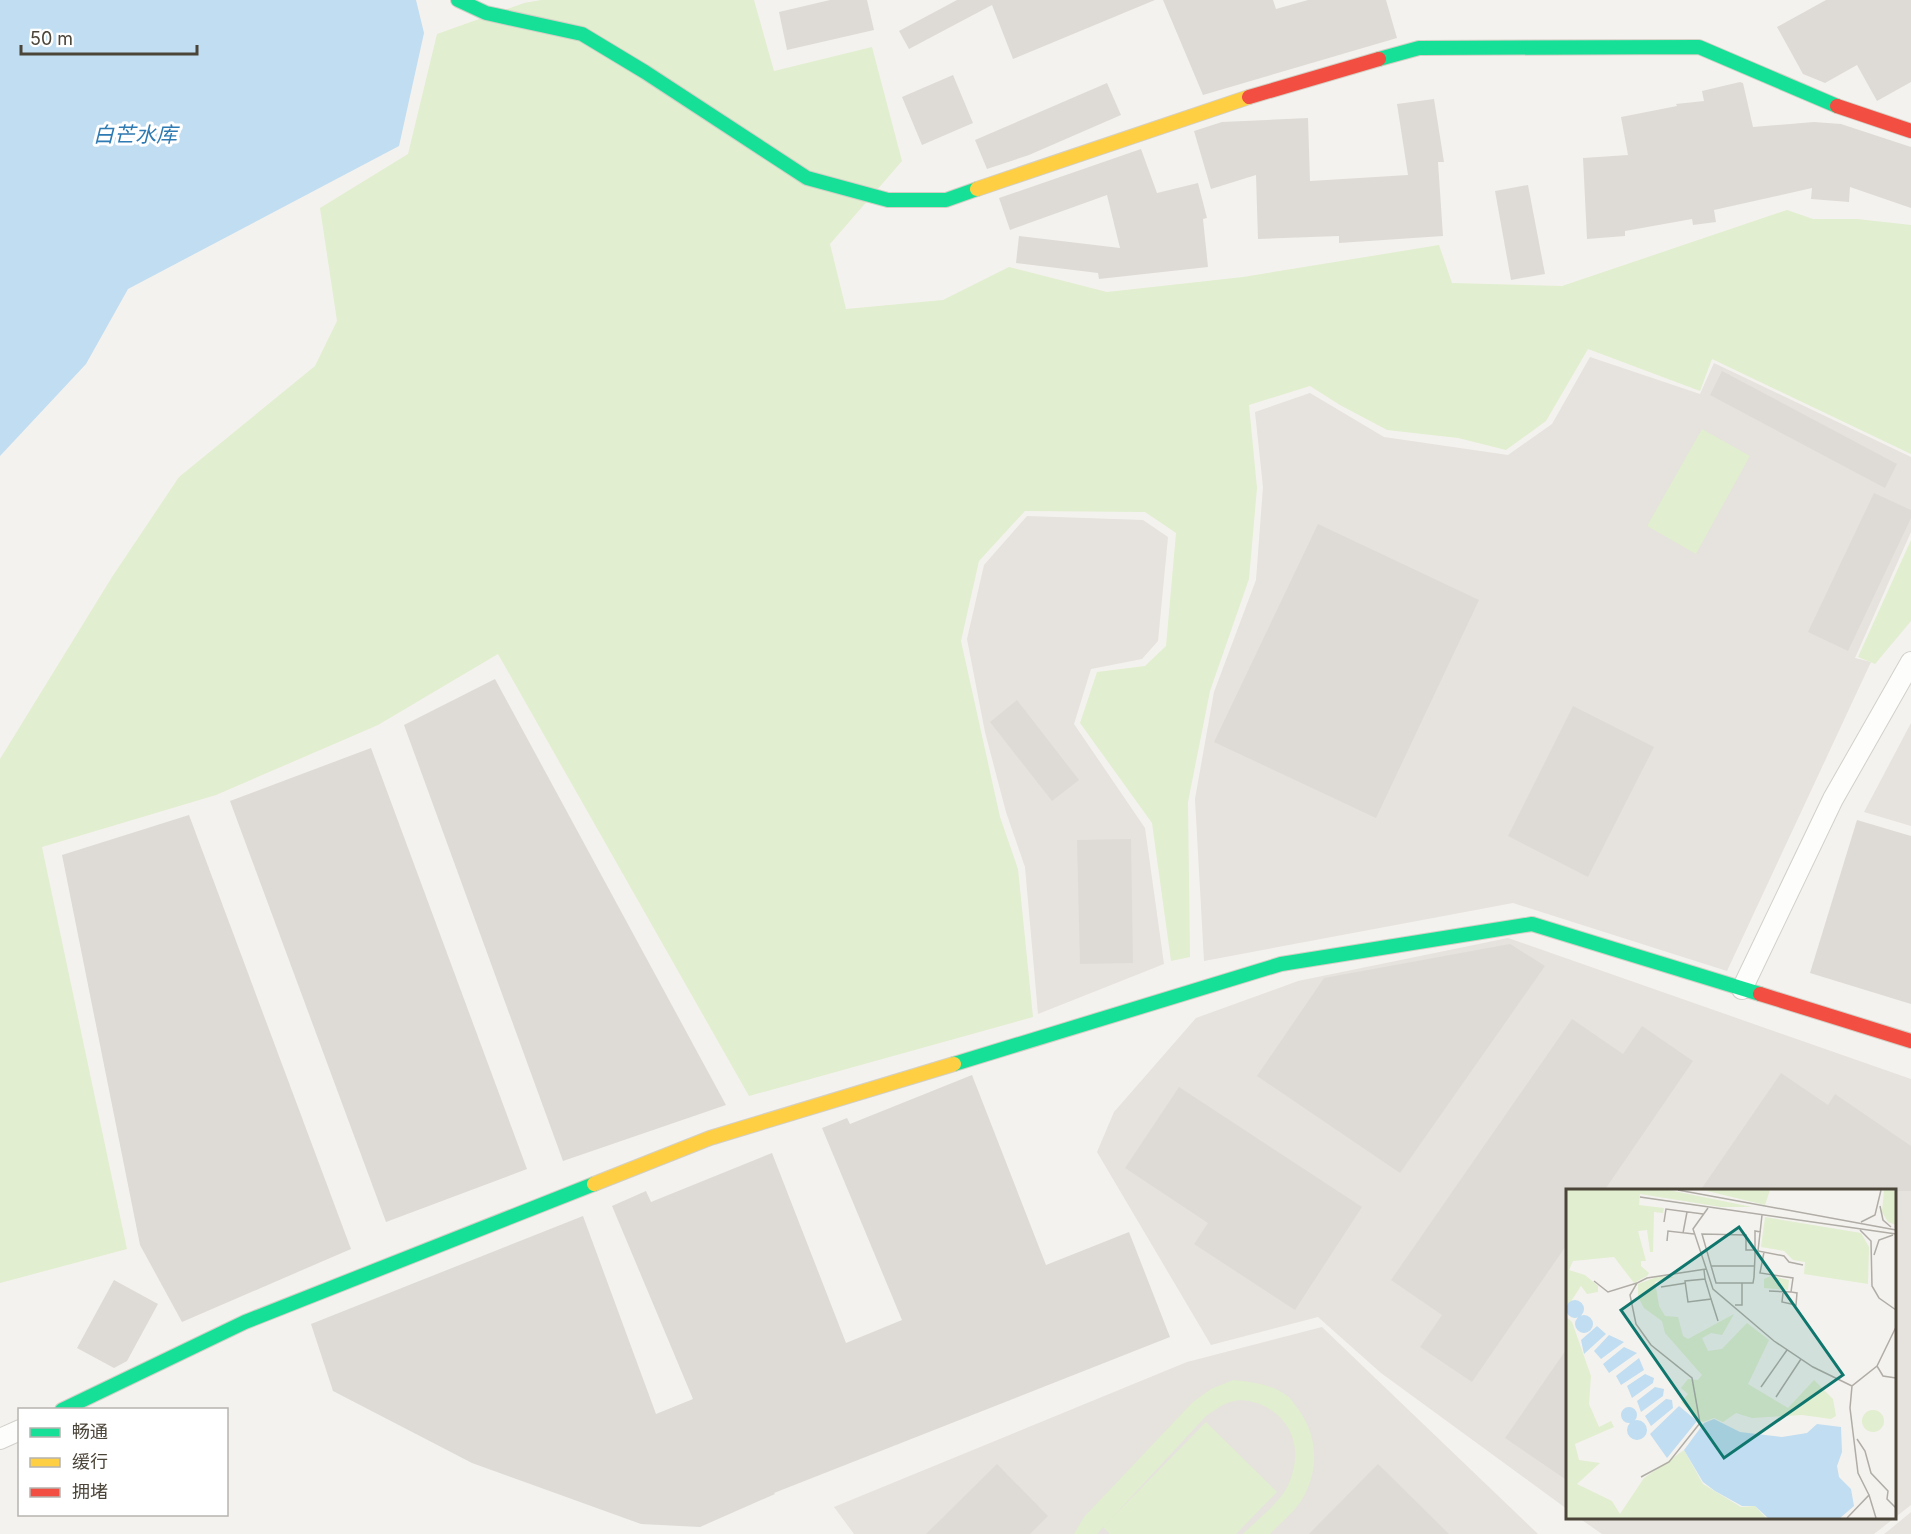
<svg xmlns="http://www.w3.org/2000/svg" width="1911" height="1534" font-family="Inter,'Noto Sans SC',sans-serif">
	<rect width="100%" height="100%" fill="#f4f2ee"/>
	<!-- industrial -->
	<g fill="#e6e2de">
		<polygon points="1590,357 1700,394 1714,363 1911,457 1911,532 1855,658 1871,662 1727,971 1513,903 1204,961 1195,799 1214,692 1256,580 1263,487 1255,412 1310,393 1384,437 1508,455 1552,424"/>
		<polygon points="1027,516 1143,520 1168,537 1158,641 1142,659 1091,669 1074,724 1145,828 1164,964 1038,1014 1025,867 1006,812 985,732 967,639 984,565"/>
		<polygon points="1911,723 1911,826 1864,812"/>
		<polygon points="1508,938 1911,1079 1911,1505 1874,1534 1602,1534 1579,1518 1894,1518 1894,1190 1568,1190 1567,1509 1381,1373 1318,1317 1211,1345 1097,1152 1114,1112 1196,1018 1298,981"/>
		<polygon points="1322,1327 1538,1534 854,1534 834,1507 1187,1362"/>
		<polygon points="1911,1512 1911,1534 1884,1534 1888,1531"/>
	</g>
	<!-- green -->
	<g fill="#e1eecf">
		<polygon points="541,0 754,0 774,71 872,47 902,161 830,244 846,309 943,300 1009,267 1107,292 1243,277 1439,245 1452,283 1562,286 1787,210 1813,219 1857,219 1911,225 1911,454 1712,359 1700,391 1588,349 1546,421 1506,450 1458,438 1387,430 1340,405 1310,386 1249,405 1257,488 1249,579 1210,691 1188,802 1190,957 1171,961 1152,823 1080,723 1097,672 1145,666 1166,646 1176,533 1145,512 1025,511 979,561 961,641 1000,817 1018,869 1033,1017 749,1096 498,654 378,725 216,795 42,847 127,1249 0,1283 0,759 112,577 179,477 315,366 337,321 320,208 408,154 437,34 524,3"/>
		<polygon points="1702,429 1750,456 1696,554 1647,526"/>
		<polygon points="1911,540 1911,621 1875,664 1858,657"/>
		<path d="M 1233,1380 C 1251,1382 1271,1384 1286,1395 C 1290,1397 1293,1402 1295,1405 C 1316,1430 1320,1463 1306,1492 C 1299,1509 1282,1521 1270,1534 L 1243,1534 C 1257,1520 1282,1501 1289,1483 C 1303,1451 1293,1419 1262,1405 C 1254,1402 1243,1399 1235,1401 C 1224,1403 1215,1410 1206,1416 L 1097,1534 L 1074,1534 L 1084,1517 L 1193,1402 L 1211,1389 Z"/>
		<polygon points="1206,1422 1277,1492 1236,1534 1110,1534 1103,1527"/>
	</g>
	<!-- water -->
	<polygon fill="#c0ddf1" points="0,0 416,0 424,33 399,146 128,289 86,364 0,456"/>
	<!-- building -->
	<g fill="#dedbd6">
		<polygon points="830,0 867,0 874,30 787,50 779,12"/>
		<polygon points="957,0 1155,0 1013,59 992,5 909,49 899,31"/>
		<polygon points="1163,0 1273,0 1276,9 1308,0 1386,0 1397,38 1203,95"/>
		<polygon points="1826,0 1911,0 1911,82 1877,101 1857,65 1825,83 1803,74 1777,27"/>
		<polygon points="953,75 973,123 922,145 902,97"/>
		<polygon points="1740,82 1743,83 1753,127 1814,122 1841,124 1911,147 1911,208 1850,187 1849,202 1811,199 1812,188 1714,210 1716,222 1693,225 1692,219 1625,231 1625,236 1587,239 1583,158 1628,155 1621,117 1677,106 1676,104 1704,101 1702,91"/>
		<polygon points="1107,83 1121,115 1029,155 987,169 975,140"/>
		<polygon points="1434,99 1444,162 1438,162 1443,236 1339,243 1339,236 1258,239 1256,175 1211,189 1194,131 1222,122 1308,118 1310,181 1408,175 1397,104"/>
		<polygon points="1141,149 1157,193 1198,183 1207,218 1203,219 1208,267 1099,279 1098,273 1016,263 1019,236 1120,248 1107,195 1010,230 999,198"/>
		<polygon points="1528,185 1545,274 1511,280 1495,191"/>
		<polygon points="1722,371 1897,464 1885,488 1710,395"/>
		<polygon points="1874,493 1911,510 1911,518 1848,651 1808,632"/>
		<polygon points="1318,524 1479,600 1376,818 1214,742"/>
		<polygon points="495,679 726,1105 563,1161 404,725"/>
		<polygon points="1017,700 1079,780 1052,801 990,722"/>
		<polygon points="1573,706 1654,747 1588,877 1508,836"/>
		<polygon points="371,748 527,1169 386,1222 230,801"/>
		<polygon points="189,815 351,1249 182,1322 140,1245 62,855"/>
		<polygon points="1857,820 1911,836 1911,1004 1810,973"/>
		<polygon points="1131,839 1133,963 1080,964 1077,840"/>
		<polygon points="1510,944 1545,966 1400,1173 1257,1076 1324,978"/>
		<polygon points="1572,1019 1623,1054 1642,1026 1693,1061 1604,1191 1568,1191 1568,1243 1472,1382 1420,1347 1442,1315 1391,1280"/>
		<polygon points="1781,1073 1828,1105 1835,1094 1911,1146 1911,1191 1700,1191"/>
		<polygon points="972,1075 1046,1265 1129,1232 1170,1337 774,1493 775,1494 700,1527 641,1524 472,1463 333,1391 311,1324 583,1216 656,1414 693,1399 612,1206 646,1191 651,1202 772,1153 846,1343 902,1320 822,1128 847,1118 850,1124"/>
		<polygon points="1179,1087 1362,1207 1295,1310 1194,1244 1208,1223 1125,1168"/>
		<polygon points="114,1280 158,1304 127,1361 114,1368 77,1348"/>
		<polygon points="1568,1347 1568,1481 1505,1438"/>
		<polygon points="997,1464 1048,1516 1030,1534 926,1534"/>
		<polygon points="1378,1464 1449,1534 1309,1534"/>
	</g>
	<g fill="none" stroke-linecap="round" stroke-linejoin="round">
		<defs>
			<g id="street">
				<polyline points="1742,989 1833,799 1911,662"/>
				<polyline points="0,1439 20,1430"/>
			</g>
			<g id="fast">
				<polyline points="458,0 486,13 582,34 645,72 807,178 888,200 946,200 977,189"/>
				<polyline points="1379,59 1419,48 1699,47 1837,106"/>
				<polyline points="954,1064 1281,964 1532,924 1760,994"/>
				<polyline points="62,1410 245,1322 594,1184"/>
			</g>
			<g id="slow">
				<polyline points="977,189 1249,97"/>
				<polyline points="594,1184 710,1138 954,1064"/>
			</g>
			<g id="jam">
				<polyline points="1249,97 1379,59"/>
				<polyline points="1837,106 1911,131"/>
				<polyline points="1760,994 1911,1041"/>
			</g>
		</defs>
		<!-- street casing -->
		<use href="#street" stroke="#d2d0cb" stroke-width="22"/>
		<!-- fast casing -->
		<use href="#fast" stroke="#d3cfc5" stroke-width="16"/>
		<!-- slow casing -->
		<use href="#slow" stroke="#d3cfc5" stroke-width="16"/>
		<!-- jam casing -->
		<use href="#jam" stroke="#d3cfc5" stroke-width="16"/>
		<!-- street -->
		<use href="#street" stroke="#fdfdfc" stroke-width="20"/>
		<!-- fast -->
		<use href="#fast" stroke="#16e098" stroke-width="14"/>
		<!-- slow -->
		<use href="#slow" stroke="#ffcf43" stroke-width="14"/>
		<!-- jam -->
		<use href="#jam" stroke="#f24e42" stroke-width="14"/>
	</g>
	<g text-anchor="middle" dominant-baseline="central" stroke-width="6" stroke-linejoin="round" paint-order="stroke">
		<!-- water labels -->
		<g font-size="21" font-style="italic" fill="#2e7ab2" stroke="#fff">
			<text x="135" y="134">白芒水库</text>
		</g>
	</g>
	<!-- overview -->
	<g transform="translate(1566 1189)">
		<rect width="330" height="330" fill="#f4f2ee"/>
		<path d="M 0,1 L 103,1 L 186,18 L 155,18 L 74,5 L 73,16 L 98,19 L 97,24 L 88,23 L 87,63 L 84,63 L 81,41 L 72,42 L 80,72 L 75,72 L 75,77 L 83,84 L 81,87 L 68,94 L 48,68 L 7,72 L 3,81 L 19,86 L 32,97 L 32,103 L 21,105 L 15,97 L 0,120 ZM 137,1 L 204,1 L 199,16 ZM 318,1 L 330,1 L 330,36 L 322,33 L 316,23 ZM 199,28 L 295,44 L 303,58 L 302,95 L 238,85 L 239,73 L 227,71 L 218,62 L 195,58 ZM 93,87 L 108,88 L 89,93 L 93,117 L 99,127 L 112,128 L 117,147 L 122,150 L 168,125 L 156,146 L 145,144 L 136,149 L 142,162 L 156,160 L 181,134 L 203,151 L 182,195 L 222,219 L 248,191 L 267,210 L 270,227 L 265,230 L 236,226 L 186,229 L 170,224 L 157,233 L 148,229 L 137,233 L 130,228 L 115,213 L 122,205 L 115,199 L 122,190 L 132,191 L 136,186 L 99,144 L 96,132 L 78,119 L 72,108 L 72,95 ZM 205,87 L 223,91 L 222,101 L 198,99 L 198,90 ZM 0,128 L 6,133 L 25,187 L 23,215 L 33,238 L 45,232 L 48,238 L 9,255 L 13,271 L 34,274 L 11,295 L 46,312 L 54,325 L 78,289 L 118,261 L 137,295 L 175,318 L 189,317 L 200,329 L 0,329 ZM296 232a11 11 0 1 1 22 0a11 11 0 1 1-22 0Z" fill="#e1eecf"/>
		<path d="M0 120a9 9 0 1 1 18 0a9 9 0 1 1-18 0ZM9 135a9 9 0 1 1 18 0a9 9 0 1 1-18 0ZM 31,137 L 40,145 L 18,165 L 15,151 ZM 43,146 L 58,153 L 35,170 L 28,162 ZM 58,158 L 71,164 L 43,184 L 37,175 ZM 73,169 L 78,181 L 55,196 L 50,187 ZM 79,185 L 88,189 L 87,194 L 66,209 L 61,197 ZM 89,198 L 98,200 L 97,207 L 75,223 L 71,212 ZM 100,210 L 106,211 L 107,219 L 85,237 L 79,227 ZM 113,217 L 131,232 L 101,269 L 84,245 ZM55 226a8 8 0 1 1 16 0a8 8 0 1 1-16 0ZM 148,230 L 174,243 L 216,248 L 241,244 L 251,235 L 275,238 L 276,263 L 271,277 L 273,288 L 285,300 L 288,317 L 274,329 L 202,329 L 189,317 L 176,317 L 149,302 L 137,293 L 118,261 L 138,234 ZM61 241a10 10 0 1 1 20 0a10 10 0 1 1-20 0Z" fill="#c0ddf1"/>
		<path fill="none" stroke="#b0aca6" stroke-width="1.5" d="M 112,1 L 330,41M 74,8 L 330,45M 314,17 L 317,31 L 325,38M 142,19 L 127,40 L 147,100 L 208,152 L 247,178 L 286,197M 196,26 L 192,62 L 218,67 L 223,73 L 237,76M 98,33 L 100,20 L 137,25M 295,33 L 309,26 L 315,1M 294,41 L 305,52 L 306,97 L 313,109 L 330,121M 117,44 L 121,23M 101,52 L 102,42 L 128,45M 189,61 L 180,61 L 180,46 L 136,45 L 150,94 L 187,94 L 188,88 L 189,67 L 189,42 L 195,43M 198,63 L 194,84 L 227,89 L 225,103 L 231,104 L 230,116 L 216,113 L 217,104M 308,66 L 313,51 L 327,46M 145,77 L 188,77M 138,81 L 139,90 L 119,92 L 122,113 L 145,110 L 139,90M 28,92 L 42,103 L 71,94M 95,98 L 120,94M 203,102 L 225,103M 145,110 L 152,132M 169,116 L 176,116 L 176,94M 311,177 L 317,187 L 330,189M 195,198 L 221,161M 210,208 L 235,170M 291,250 L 299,262 L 305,284 L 322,302 L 321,310 L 330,319M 75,288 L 103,273 L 134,234 L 126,189 L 85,156 L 70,135 L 64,106 L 71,94 L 81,89 L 140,80M 303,306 L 310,329M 281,329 L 303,306 L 292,284 L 284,219 L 286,197 L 311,177 L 330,138"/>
		<path fill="#0f766e" fill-opacity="0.15" stroke="#0f766e" stroke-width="3" d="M 173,38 L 277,186 L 158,269 L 55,121 Z"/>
		<rect width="330" height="330" fill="none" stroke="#4b4439" stroke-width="3"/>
	</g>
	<!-- legend -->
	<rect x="18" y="1408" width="210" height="108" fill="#ffffff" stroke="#b7b4b0" stroke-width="1.5"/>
	<rect x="30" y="1428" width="30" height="9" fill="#16e098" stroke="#b7b4b0" stroke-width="1.5"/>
	<text x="72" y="1438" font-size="18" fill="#4b4439">畅通</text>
	<rect x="30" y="1458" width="30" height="9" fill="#ffcf43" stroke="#b7b4b0" stroke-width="1.5"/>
	<text x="72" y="1468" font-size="18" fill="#4b4439">缓行</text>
	<rect x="30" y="1488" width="30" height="9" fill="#f24e42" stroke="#b7b4b0" stroke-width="1.5"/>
	<text x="72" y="1498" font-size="18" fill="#4b4439">拥堵</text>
	<!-- scale -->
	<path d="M21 45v9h176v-9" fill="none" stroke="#4b4439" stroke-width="3"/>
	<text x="30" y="45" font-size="18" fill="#4b4439" stroke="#ffffff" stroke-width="4.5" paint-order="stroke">50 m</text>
</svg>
